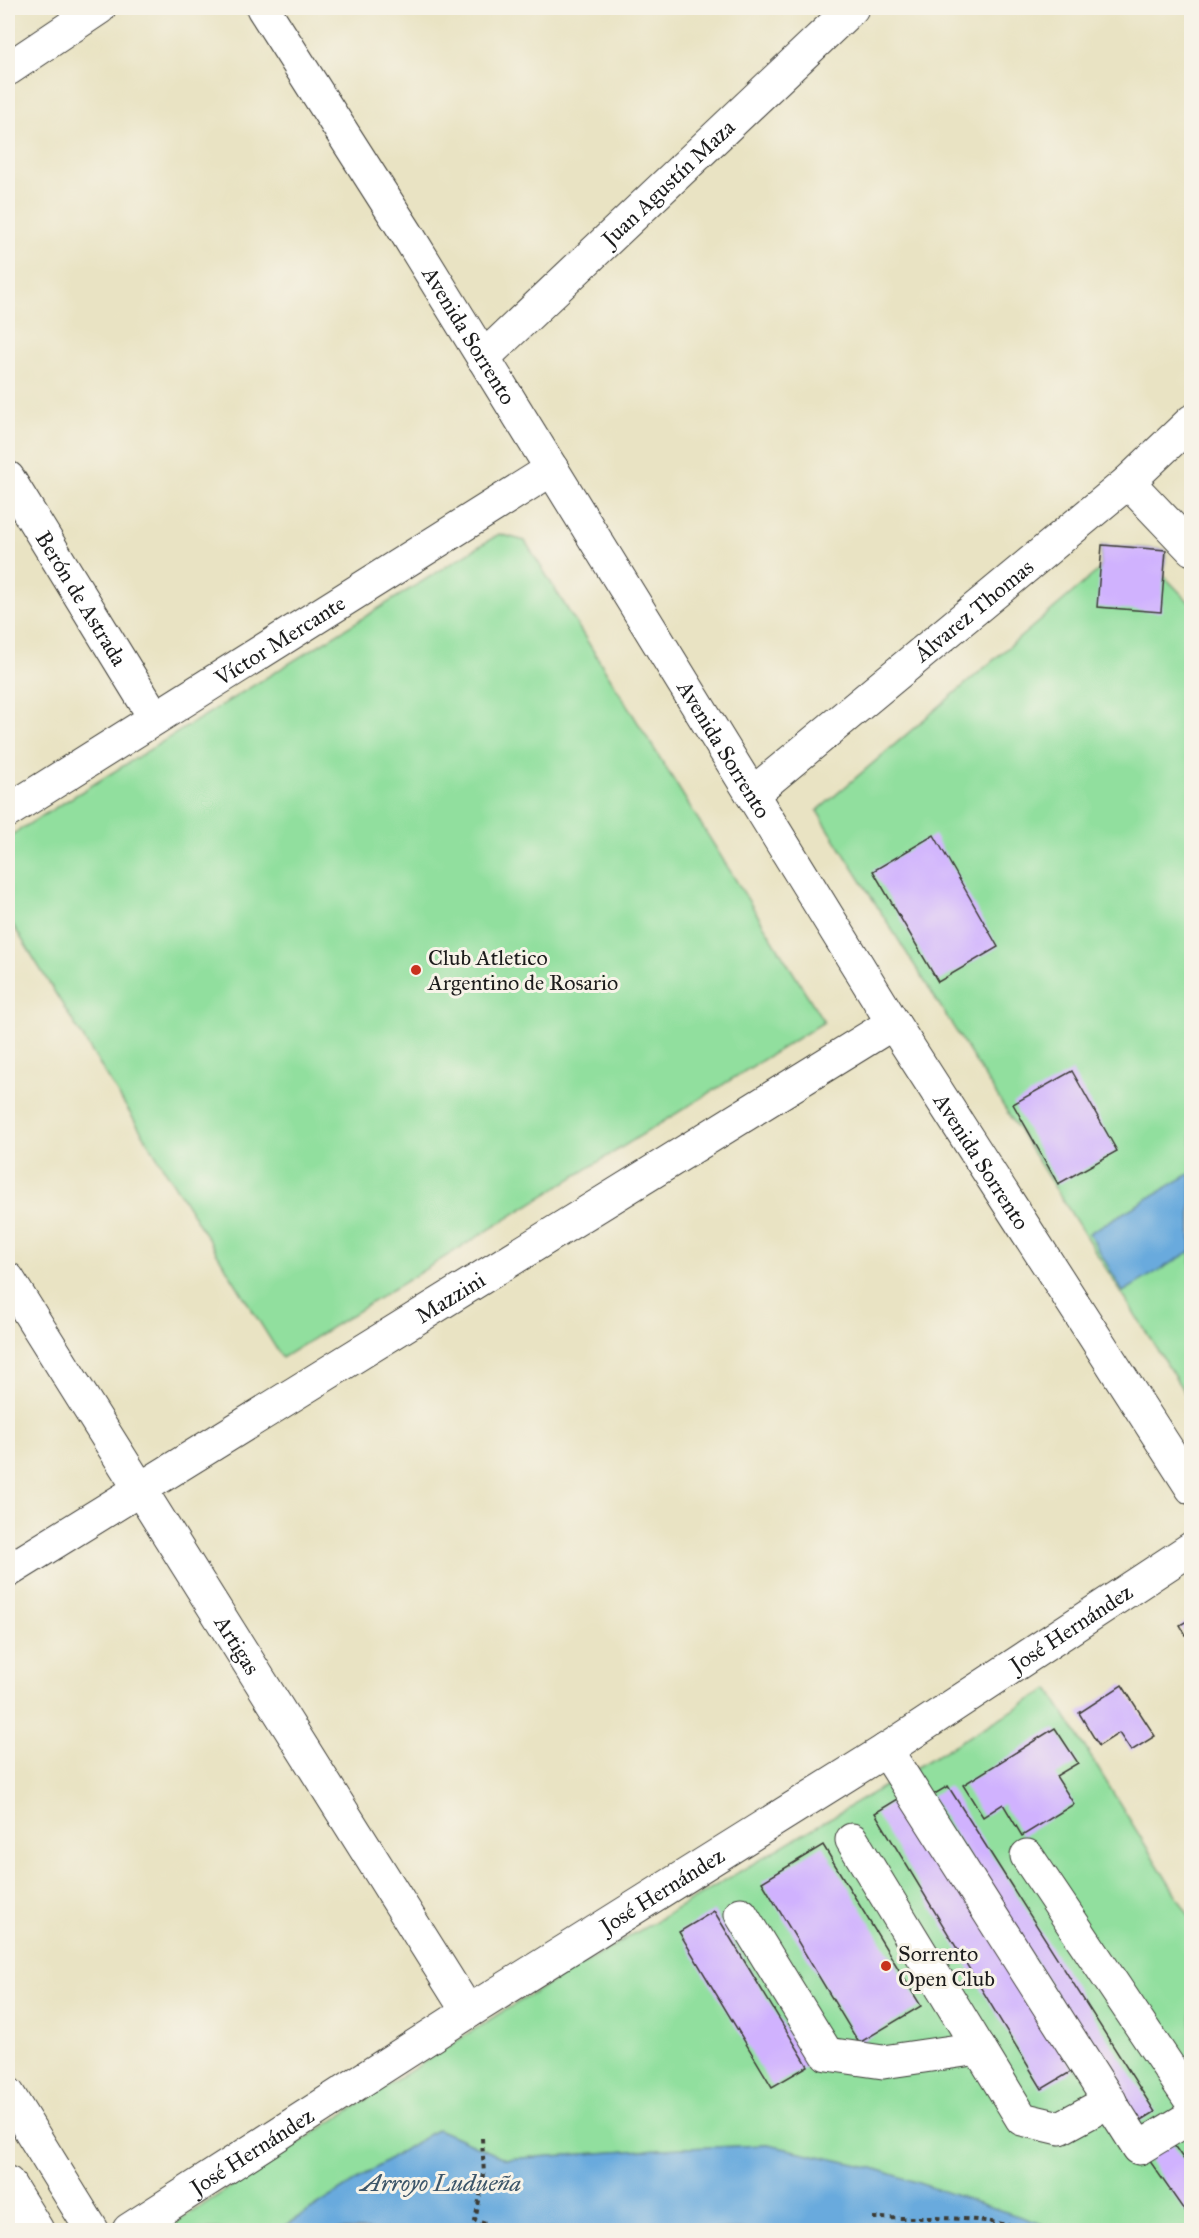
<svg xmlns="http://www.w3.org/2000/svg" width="1199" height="2238" font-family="'IM FELL Great Primer',serif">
	<rect width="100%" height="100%" fill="#f7f3e8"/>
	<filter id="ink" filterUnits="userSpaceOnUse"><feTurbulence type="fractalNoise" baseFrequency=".0167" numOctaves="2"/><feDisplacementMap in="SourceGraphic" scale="12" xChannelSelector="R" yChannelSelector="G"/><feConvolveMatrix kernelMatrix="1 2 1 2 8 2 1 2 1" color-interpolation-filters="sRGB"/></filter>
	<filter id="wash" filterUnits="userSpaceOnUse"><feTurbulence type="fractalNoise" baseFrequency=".008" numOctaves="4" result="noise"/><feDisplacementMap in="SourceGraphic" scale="24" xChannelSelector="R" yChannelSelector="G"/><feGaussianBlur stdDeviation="1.35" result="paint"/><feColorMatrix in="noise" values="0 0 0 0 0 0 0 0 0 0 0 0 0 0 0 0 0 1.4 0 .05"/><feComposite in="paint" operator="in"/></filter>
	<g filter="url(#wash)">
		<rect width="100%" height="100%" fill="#e9e3c3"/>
		<!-- green -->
		<g fill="#91df9e" stroke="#567e5d" stroke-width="1.5">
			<polygon points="499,534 525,541 824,1022 282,1358 8,917 8,837"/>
			<polygon points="1102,545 1166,550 1164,576 1192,605 1191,1403 817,811 1100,569"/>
			<polygon points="1049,1689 1191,1919 1191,2230 1060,2230 873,2168 768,2145 661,2149 506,2159 437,2129 279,2230 164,2230 500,2013"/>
		</g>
		<!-- water -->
		<g fill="#69aadd" stroke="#42637c" stroke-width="1.5">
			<polygon points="1191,1173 1191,1251 1123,1292 1089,1233"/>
			<polygon points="437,2129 506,2159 661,2149 768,2145 873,2168 1060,2230 279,2230"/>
		</g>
		<g id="blocks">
			<!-- building -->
			<g fill="#d0b2fe">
				<polygon points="1102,545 1166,550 1161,612 1097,607"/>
				<polygon points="934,835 998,947 938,982 873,871"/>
				<polygon points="1072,1071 1117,1151 1058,1184 1013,1104"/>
				<polygon points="1192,1618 1192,1645 1180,1625"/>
				<polygon points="1122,1685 1155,1736 1131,1751 1119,1733 1099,1746 1079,1713"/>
				<polygon points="1055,1728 1078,1763 1056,1776 1074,1804 1022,1836 1003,1804 983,1817 963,1785"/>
				<polygon points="948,1786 1155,2112 1137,2123 931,1796"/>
				<polygon points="906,1794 1074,2070 1042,2089 875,1813"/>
				<polygon points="823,1845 921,2006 859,2043 762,1882"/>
				<polygon points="714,1911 808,2066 772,2087 679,1932"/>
				<polygon points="1171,2141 1192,2171 1192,2209 1186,2213 1147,2157"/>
			</g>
		</g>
	</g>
	<g filter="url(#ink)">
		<use href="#blocks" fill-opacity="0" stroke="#3b3a35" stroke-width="1.5"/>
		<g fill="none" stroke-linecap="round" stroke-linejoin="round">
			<defs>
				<g id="minor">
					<path id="s1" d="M 263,8 L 407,234 L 893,1023 L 1192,1488"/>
					<polyline points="8,69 99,8"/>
					<path id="s2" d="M 483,358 L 852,8"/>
					<path id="s3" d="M 8,478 L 155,718"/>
					<polyline points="1128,482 1192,549"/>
					<path id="s4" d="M 752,794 L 1128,482 L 1192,421"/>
					<path id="s5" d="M 8,811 L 552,469"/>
					<path id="s6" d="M 8,1279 L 468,2012"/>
					<path id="s7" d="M 8,1571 L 893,1023"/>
					<polyline points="886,1750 1139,2148 1192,2116"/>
					<polyline points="852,1840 1022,2119 1060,2128 1110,2101"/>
					<polyline points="1027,1856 1192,2102"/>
					<polyline points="741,1914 827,2054 883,2062 979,2048"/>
					<polyline points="8,2094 92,2230"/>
					<polyline points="8,2183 37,2230"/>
					<path id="s8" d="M 129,2230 L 468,2012 L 886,1750 L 1192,1548"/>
				</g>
			</defs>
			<!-- minor casing -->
			<use href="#minor" stroke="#3b3a35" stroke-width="35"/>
			<!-- path -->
			<g stroke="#3b3a35" stroke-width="4" stroke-dasharray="4.5 4.5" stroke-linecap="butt">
				<polyline points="482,2138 484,2175 475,2221 502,2228"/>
				<path d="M 873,2218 C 922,2219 978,2214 1025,2230"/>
			</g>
			<!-- minor -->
			<use href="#minor" stroke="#fff" stroke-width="33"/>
		</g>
	</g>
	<!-- markers -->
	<g fill="#c8321e" stroke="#f7f3e8" stroke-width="2">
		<circle cx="416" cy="970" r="6"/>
		<circle cx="886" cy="1966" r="6"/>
	</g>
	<g text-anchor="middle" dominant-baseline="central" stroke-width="6" stroke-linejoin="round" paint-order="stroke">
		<!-- street labels -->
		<g font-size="22" fill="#1c1c1c" stroke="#f7f3e8">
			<text stroke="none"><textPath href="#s2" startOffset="255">Juan Agustín Maza</textPath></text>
			<text stroke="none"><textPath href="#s1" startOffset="387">Avenida Sorrento</textPath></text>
			<text stroke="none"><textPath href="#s3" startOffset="141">Berón de Astrada</textPath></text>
			<text stroke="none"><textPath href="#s4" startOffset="288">Álvarez Thomas</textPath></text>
			<text stroke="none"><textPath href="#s5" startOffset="321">Víctor Mercante</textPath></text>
			<text stroke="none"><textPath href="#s1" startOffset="873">Avenida Sorrento</textPath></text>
			<text stroke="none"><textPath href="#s1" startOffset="1359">Avenida Sorrento</textPath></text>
			<text stroke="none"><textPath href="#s7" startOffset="520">Mazzini</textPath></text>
			<text stroke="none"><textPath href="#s8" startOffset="1118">José Hernández</textPath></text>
			<text stroke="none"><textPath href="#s6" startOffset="432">Artigas</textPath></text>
			<text stroke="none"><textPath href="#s8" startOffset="632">José Hernández</textPath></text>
			<text stroke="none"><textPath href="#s8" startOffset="146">José Hernández</textPath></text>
		</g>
		<!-- poi labels -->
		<g font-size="22" fill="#1c1c1c" stroke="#f7f3e8" text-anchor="start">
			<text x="428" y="957">Club Atletico<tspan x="428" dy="25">Argentino de Rosario</tspan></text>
			<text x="898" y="1953">Sorrento<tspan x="898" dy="25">Open Club</tspan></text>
		</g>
		<!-- water labels -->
		<g font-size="24" font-style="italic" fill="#3b5569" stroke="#f7f3e8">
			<text x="441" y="2183">Arroyo Ludueña</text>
		</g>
	</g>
	<!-- margin -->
	<rect width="1199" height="2238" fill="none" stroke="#f7f3e8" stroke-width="30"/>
</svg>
